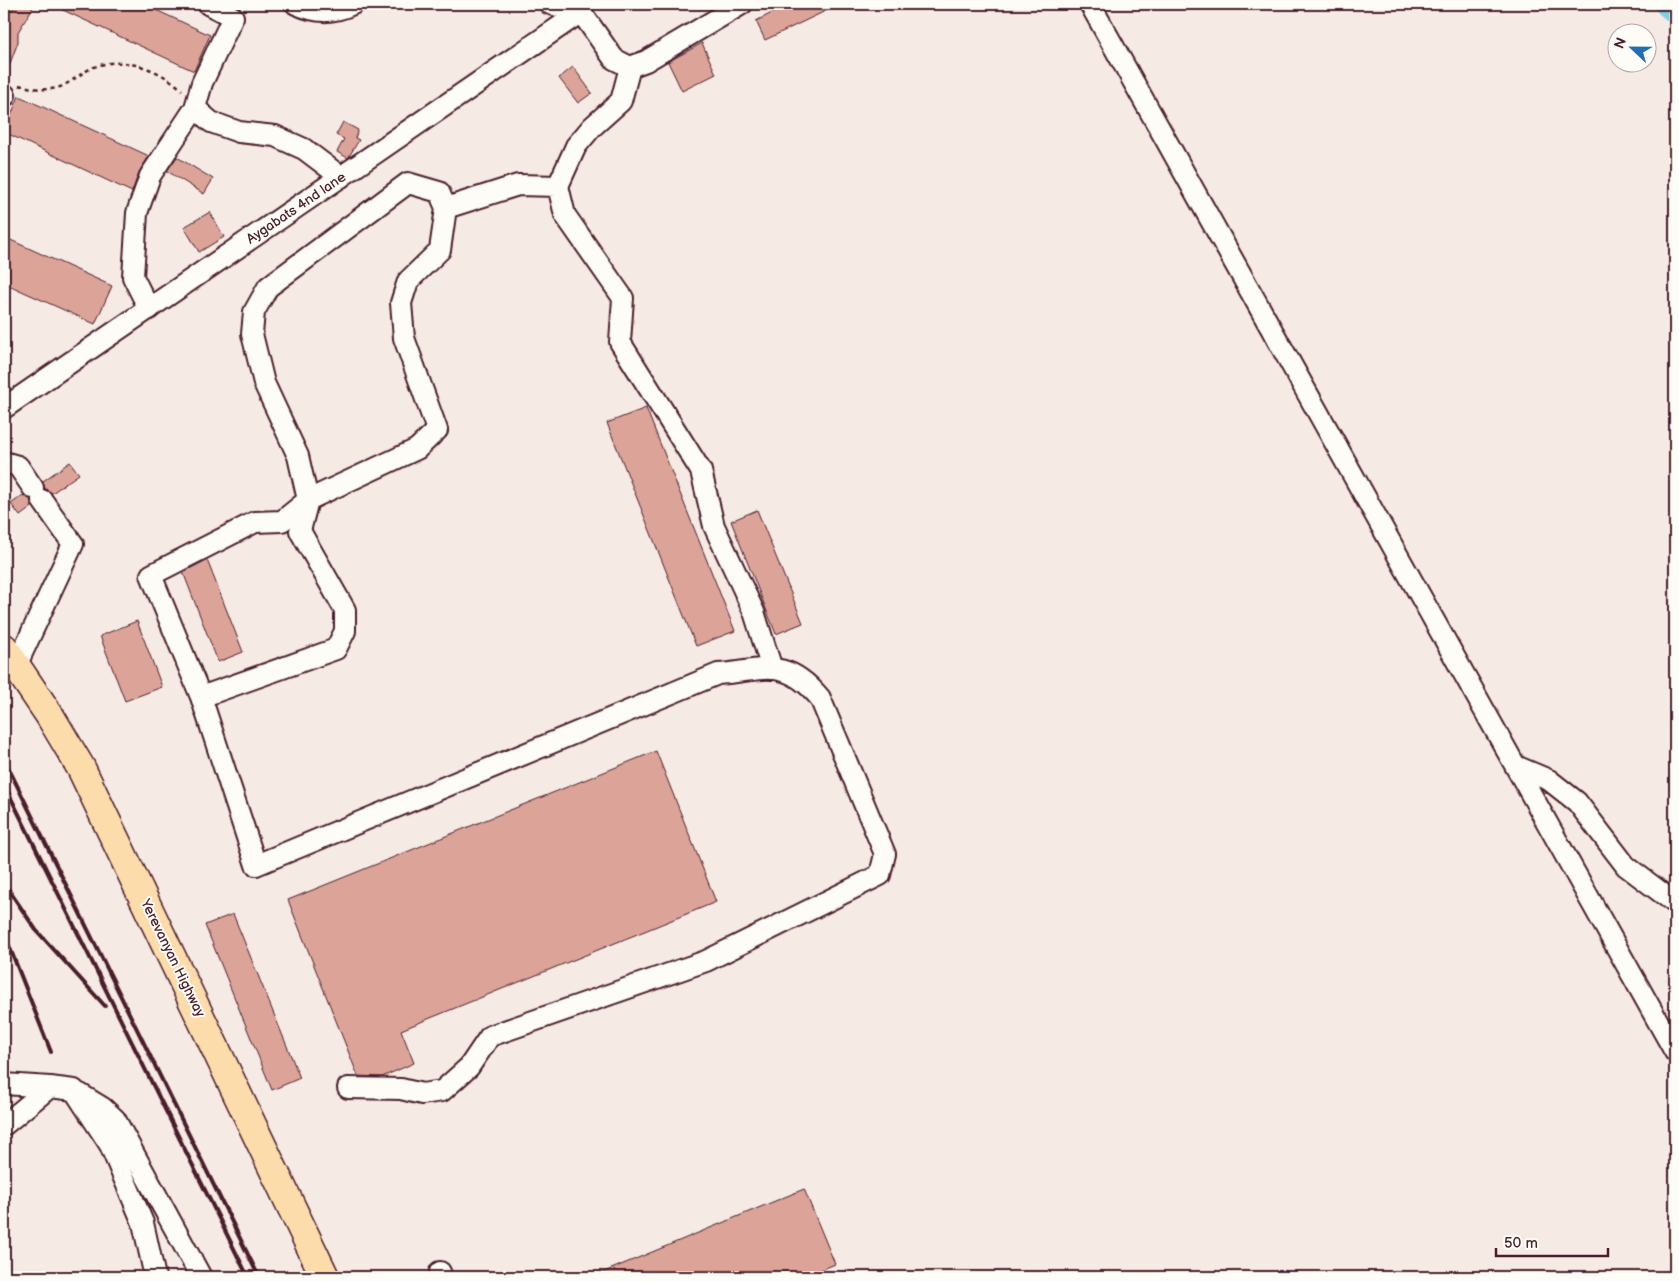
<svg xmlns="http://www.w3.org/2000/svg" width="1679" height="1281" font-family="'Balsamiq Sans',sans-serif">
	<rect width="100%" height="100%" fill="#f6eae4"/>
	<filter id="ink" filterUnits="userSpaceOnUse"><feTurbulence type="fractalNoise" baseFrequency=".02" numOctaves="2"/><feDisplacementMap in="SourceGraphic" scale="10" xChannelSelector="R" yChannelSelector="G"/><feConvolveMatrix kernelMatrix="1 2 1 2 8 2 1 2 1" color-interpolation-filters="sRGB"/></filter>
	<g filter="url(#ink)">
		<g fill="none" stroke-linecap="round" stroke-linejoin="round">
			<!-- river -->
			<polyline stroke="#82d0df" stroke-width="28" points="1669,4 1675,9"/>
		</g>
		<!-- building -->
		<g fill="#dca498" stroke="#4a1f2b">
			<polygon points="16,4 35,4 18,32 18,42 5,77 4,7 11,11"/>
			<polygon points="50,4 143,4 210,35 194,71"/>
			<polygon points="790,4 840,4 765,40 756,21"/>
			<polygon points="702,43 716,74 682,91 668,62"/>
			<polygon points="573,67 592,93 578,103 559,78"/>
			<polygon points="19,96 149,156 139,172 132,192 4,132"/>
			<polygon points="343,122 358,130 355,138 359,140 348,158 337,152 344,139 336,135"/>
			<polygon points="177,157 213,179 204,194 167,171"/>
			<polygon points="210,212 224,237 199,252 184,227"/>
			<polygon points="4,237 112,286 95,324 4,283"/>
			<polygon points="646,408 735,631 696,646 607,423"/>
			<polygon points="70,462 79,474 52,493 45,489 43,481"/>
			<polygon points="23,495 30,499 32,507 20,516 11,504"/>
			<polygon points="757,510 803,623 776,634 731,521"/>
			<polygon points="207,560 243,652 218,662 183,572"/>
			<polygon points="137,621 162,687 125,701 100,636"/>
			<polygon points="656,751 716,902 401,1030 414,1063 382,1077 358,1076 288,900"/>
			<polygon points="233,914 300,1078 272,1090 205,925"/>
			<polygon points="804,1189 835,1264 804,1277 592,1277"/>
		</g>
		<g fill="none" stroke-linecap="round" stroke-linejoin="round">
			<defs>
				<g id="minor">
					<polyline points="208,4 233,17 202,83 195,108 211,122 239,132 275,136 304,149 341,177"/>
					<path d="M 296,4 C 316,13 332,14 353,4"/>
					<polyline points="550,4 581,12 614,59 630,67 646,61 742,4"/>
					<polyline points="1090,4 1675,1052"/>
					<polyline points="4,97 5,95"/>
					<polyline points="558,186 576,146 592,127 621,101 630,67"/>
					<polyline points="446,208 518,185 558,186 565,215 623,298 620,342 701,471 714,526 754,612 772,669"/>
					<polyline points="149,309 133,277 137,213 150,176 195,108"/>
					<polyline points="4,408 581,12 578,4"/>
					<polyline points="4,462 18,466 33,488"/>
					<polyline points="16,666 73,544 42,500"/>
					<path d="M 201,697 L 336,649 L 345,631 L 345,610 L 300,531 L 308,500 L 298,456 L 264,383 L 252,334 L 254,312 L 268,287 L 408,183 L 439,192 L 446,208 L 440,250 L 408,281 L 401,303 L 404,338 L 437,430 L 417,449 L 308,500 L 282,521 L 255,522 L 151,575 L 201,697 L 256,865 L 718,674 C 765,670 786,657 820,698 L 885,854 L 880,875 L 706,961 L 490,1036 L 469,1067 L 442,1091 L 422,1094 L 401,1089 L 348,1088"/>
					<polyline points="1518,767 1549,780 1577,802 1626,866 1675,903"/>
					<polyline points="4,1084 50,1087"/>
					<polyline points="80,1094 103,1108 115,1119 201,1277"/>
					<polyline points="4,1125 50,1087 74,1090 110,1145 143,1223 155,1277"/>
					<polyline points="440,1272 442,1277"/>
				</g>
				<polyline id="highway" points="4,648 50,716 81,768 325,1277"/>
			</defs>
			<!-- minor casing -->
			<use href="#minor" stroke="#4a1f2b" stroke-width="24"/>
			<!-- highway casing -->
			<use href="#highway" stroke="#4a1f2b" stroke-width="31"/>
			<!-- path -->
			<path stroke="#4a1f2b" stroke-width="2.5" stroke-dasharray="4 4" stroke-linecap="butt" d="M 19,85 C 31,88 44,91 57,88 C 71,84 83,70 97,66 C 125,56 162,70 182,90"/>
			<!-- minor -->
			<use href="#minor" stroke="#fdfcf7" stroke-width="20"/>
			<!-- highway -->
			<use href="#highway" stroke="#fddcac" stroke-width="28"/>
			<!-- rail -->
			<g stroke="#4a1f2b" stroke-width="4">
				<polyline points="4,759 259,1277"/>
				<polyline points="4,784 248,1277"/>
				<polyline points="4,883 36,930 105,1006"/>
				<polyline points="4,933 51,1052"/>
			</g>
		</g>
	</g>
	<g text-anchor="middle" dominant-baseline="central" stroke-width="4" stroke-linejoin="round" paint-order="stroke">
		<!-- street labels -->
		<g font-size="14" fill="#4a1f2b" stroke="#fdfcf7">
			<text transform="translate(296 208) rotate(-34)">Aygabats 4nd lane</text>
			<text transform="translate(173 958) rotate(64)">Yerevanyan Highway</text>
		</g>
	</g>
	<!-- margin -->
	<rect width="1679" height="1281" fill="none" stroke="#fdfcf7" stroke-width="20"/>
	<rect x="10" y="10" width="1659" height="1261" fill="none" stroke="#4a1f2b" stroke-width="2" filter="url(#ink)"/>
	<!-- north arrow -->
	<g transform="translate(1632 48) rotate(292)"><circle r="24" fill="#fdfcf7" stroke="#b5a4a5"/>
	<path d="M0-4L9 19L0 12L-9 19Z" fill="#1f6fb2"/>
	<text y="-8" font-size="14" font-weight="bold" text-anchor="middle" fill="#4a1f2b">N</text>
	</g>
	<!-- scale -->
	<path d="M1496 1248v8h112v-8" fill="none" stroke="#4a1f2b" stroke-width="2.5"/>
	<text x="1504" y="1248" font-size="15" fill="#4a1f2b" stroke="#fdfcf7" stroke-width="4" paint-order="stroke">50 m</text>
</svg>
